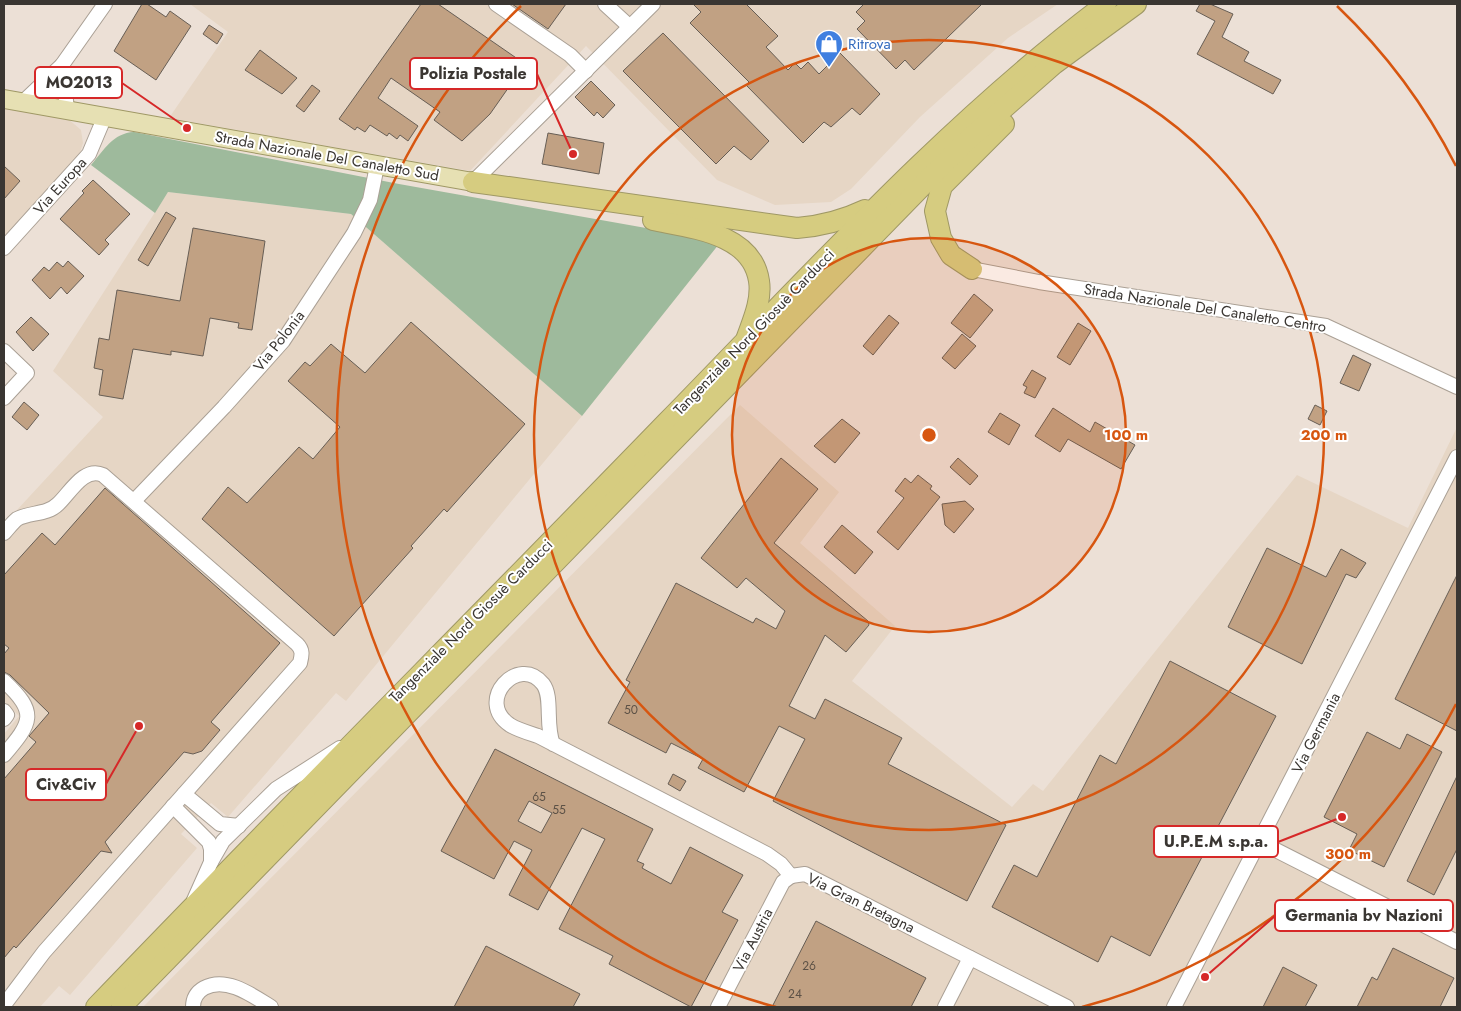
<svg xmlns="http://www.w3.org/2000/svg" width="1461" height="1011" font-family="Jost,sans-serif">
	<rect width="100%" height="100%" fill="#ece0d6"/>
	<!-- built -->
	<g fill="#e6d6c5">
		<polygon points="190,4 1058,4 1008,38 920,117 851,189 831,202 775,205 717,180 586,46 470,171 169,118 228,32"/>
		<polygon points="4,105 67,118 81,130 83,143 79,156 4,238"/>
		<polygon points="168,192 351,214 582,416 346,701 336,693 228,817 211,803 181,834 197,848 70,995 59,986 40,1007 4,1007 4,734 19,716 4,701 4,524 103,417 53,371"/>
		<polygon points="740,405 839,492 800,543 895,626 852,681 1012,807 1033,784 1043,791 1297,475 1408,528 1457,427 1457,1007 143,1007"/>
	</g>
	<!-- green -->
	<path fill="#9eba9c" d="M 134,132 L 399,184 L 691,236 L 719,244 L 582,416 L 351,214 L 168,192 L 155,213 L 91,165 C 104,150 113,133 134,132 Z"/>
	<!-- building -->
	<g fill="#c1a183" stroke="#675e55" fill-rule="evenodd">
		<polygon points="142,4 147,4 166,17 170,11 191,26 156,80 114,51"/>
		<polygon points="421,4 438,4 525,64 490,114 462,141 434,120 440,112 391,78 378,98 418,126 408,141 400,135 397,139 389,133 387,136 370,125 365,132 357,127 355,130 339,119"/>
		<polygon points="512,4 566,4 548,29"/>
		<polygon points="693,4 746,4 778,36 766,47 788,70 795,63 801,69 808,62 819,74 840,53 880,94 860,115 852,108 831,127 824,122 803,143 746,85 749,82 690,23 701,12"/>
		<polygon points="864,4 982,4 914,70 905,60 896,69 857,29 865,21 856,12"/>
		<polygon points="1200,4 1210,4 1233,14 1222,37 1249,52 1244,61 1281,80 1273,94 1197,54 1215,21 1196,11"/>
		<polygon points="209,25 223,34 217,44 203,34"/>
		<polygon points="663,33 769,141 751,160 734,146 716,164 623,71"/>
		<polygon points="260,50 297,78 282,94 245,70"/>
		<polygon points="591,81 615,105 603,118 597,112 594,116 575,97"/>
		<polygon points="312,85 320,91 304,112 296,106"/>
		<polygon points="548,133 604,143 599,174 542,164"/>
		<polygon points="4,166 20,181 4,199"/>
		<polygon points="93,180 130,214 105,240 109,244 99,255 60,219 84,193 82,191"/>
		<polygon points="166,212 176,218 148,266 138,260"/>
		<polygon points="193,228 265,241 252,330 238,328 239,323 210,318 203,356 171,351 171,355 133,349 123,399 99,395 103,370 94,368 99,338 109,340 117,290 180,301"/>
		<polygon points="68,261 84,276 67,294 61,287 50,299 32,280 44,267 49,271 57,262 63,267"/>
		<polygon points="974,294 993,310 970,338 951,323"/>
		<polygon points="889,315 899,323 873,355 863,346"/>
		<polygon points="31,317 49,334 33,351 16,332"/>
		<polygon points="411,322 525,424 447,512 444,509 411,546 413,548 334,636 202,519 228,487 247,503 299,447 313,459 340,427 288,381 305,362 310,366 331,344 365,373"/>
		<polygon points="1078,323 1091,331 1070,365 1057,357"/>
		<polygon points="962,334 976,346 955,369 942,358"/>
		<polygon points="1353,355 1371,364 1359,391 1340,383"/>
		<polygon points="1032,370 1046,378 1035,398 1024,393 1027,387 1023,385"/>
		<polygon points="24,402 39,415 27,430 12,417"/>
		<polygon points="1315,405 1327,411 1320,425 1308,419"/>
		<polygon points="1053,408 1090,432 1095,422 1135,445 1121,469 1068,439 1060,452 1035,436"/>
		<polygon points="1000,413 1020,425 1009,445 988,432"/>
		<polygon points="842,419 860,433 835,463 814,446"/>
		<polygon points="781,458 818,489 774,543 868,621 869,625 846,652 825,635 789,706 815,719 825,699 902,738 888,764 1006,825 967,901 773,801 805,739 779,726 744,792 698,768 703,759 671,743 666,753 608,723 630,682 626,680 676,583 753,623 756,618 776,629 785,611 746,578 737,588 701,558"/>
		<polygon points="958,458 978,476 970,485 950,467"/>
		<polygon points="918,475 932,486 930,489 940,497 898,550 877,532 904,498 895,491 905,478 911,483"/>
		<polygon points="105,488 280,643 211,722 220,730 202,751 193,754 184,752 105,842 112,853 101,851 16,948 14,946 4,958 4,779 36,742 29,736 49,713 10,675 4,672 4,654 9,648 4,644 4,575 42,533 55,545"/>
		<polygon points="965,501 974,509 954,533 945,525 942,504"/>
		<polygon points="842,525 873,552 855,574 824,547"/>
		<polygon points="1267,548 1326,577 1341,549 1366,563 1356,578 1346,574 1302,664 1228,627"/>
		<polygon points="1457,575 1457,731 1395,699"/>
		<polygon points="1170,661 1276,716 1150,956 1111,936 1098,962 992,907 1014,865 1037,877 1100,755 1116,764"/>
		<polygon points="1367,732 1400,749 1407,734 1442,752 1384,867 1349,850 1357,834 1324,817"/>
		<path d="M 495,749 L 653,829 L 637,861 L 644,864 L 642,868 L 671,884 L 690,847 L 743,875 L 722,912 L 738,920 L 691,1007 L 609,964 L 613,956 L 559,929 L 605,839 L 582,828 L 538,910 L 509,895 L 532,850 L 514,841 L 494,879 L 441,851 ZM 529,801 L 552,813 L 541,833 L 518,821 Z"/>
		<polygon points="673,774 686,781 680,791 668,784"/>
		<polygon points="1457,776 1457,849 1434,895 1407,881"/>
		<polygon points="816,921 926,978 911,1007 772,1007"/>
		<polygon points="486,946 580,994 573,1007 454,1007"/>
		<polygon points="1393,948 1454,978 1440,1007 1357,1007 1372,977 1377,980"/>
		<polygon points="1283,967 1317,985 1305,1007 1263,1007"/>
	</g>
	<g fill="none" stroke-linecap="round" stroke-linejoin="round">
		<defs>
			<g id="minor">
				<polyline points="496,4 570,55 586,71"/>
				<polyline points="605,4 630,27"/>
				<polyline points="62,65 67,109"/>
				<polyline points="23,102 62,65 105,4"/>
				<polyline points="473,182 653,4"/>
				<polyline points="4,248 89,154 105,116"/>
				<polyline points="972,269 1039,282 1326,326 1457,387"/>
				<polyline points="4,351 27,373 4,398"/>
				<polyline points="134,501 224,407 283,341 354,233 370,200 377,166"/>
				<path d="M 4,533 C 8,529 12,523 17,519 C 30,512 47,515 58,504 C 70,493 84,466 103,475 L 297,644 C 303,650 302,655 300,663 L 44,952 L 4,1005"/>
				<path d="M 4,681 C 38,713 32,722 4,755"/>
				<polyline points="4,711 7,715 4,719"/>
				<path d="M 553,744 C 545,725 553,697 543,684 C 519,653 474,701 510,725 C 518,730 529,733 538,736 L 767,854 L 781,864 L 791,876"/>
				<polyline points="184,794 220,824 239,826"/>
				<polyline points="173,806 209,842 211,849 211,862"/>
				<polyline points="1260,842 1457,942"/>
				<polyline points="791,876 805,874 1067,1007"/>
				<polyline points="194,900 211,862 223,841 276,789 340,748"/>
				<path d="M 193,1007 C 193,999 197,992 204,988 C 226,976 252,995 271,1007"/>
				<polyline points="718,1007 783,882 791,876"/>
				<polyline points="945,1007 970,958"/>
				<polyline points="1174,1007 1457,457"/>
			</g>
			<polyline id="major" points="4,99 473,182"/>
			<g id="highway">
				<path d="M 473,182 L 797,228 C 822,226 842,221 865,210"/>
				<path d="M 653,220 C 691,228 752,233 759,281 C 762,300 753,320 747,337"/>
				<polyline points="972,269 951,255 941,238 935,211 942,186 1004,124"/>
				<path d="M 96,1007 C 284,811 477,618 666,423 C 808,278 944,126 1106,4"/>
				<polyline points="121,1007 962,145 1054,64 1136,4"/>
			</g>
		</defs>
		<!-- minor casing -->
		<use href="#minor" stroke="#aaa095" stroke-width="16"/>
		<!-- major casing -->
		<use href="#major" stroke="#9f9865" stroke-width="20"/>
		<!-- highway casing -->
		<use href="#highway" stroke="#9f9865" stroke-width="22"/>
		<!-- minor -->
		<use href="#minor" stroke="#fff" stroke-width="14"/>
		<!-- major -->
		<use href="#major" stroke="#e6e0b3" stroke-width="18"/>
		<!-- highway -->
		<use href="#highway" stroke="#d6cc80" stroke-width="20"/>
	</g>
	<!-- distance rings -->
	<circle cx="929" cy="435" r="197" fill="#d75610" fill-opacity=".12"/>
	<g fill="none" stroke="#d75610" stroke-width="2.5">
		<circle cx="929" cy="435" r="197"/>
		<circle cx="929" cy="435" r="395"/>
		<path d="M1456 704A592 592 0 0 1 1082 1007M776 1007A592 592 0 0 1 521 6M1337 6A592 592 0 0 1 1456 166"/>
	</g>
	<!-- icons -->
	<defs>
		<symbol id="shop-pin" viewBox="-11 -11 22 30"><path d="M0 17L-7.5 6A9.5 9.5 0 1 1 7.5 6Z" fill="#3f7fe0" stroke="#fff"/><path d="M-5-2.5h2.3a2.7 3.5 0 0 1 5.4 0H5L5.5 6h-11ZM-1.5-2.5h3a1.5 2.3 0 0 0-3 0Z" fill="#fff"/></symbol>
	</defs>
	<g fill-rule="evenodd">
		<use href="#shop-pin" x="813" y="28" width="32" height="43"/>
	</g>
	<g text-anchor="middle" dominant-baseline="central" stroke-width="4" stroke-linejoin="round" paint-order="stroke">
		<!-- number labels -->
		<g font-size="12" fill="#5c5146">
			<text x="631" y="710">50</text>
			<text x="539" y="797">65</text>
			<text x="559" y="810">55</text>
			<text x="809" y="966">26</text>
			<text x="795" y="994">24</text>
		</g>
		<!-- shop labels -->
		<g font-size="15" fill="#366cbe" stroke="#fff" text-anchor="start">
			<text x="848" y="44">Ritrova</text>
		</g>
		<!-- street labels -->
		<g font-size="15" fill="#3a3632" stroke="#fff">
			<text transform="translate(327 156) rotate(10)">Strada Nazionale Del Canaletto Sud</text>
			<text transform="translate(60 186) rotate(-48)">Via Europa</text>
			<text transform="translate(1205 308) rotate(9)">Strada Nazionale Del Canaletto Centro</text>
			<text transform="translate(754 332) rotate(-46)">Tangenziale Nord Giosuè Carducci</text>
			<text transform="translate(279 341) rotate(-52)">Via Polonia</text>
			<text transform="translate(471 621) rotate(-45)">Tangenziale Nord Giosuè Carducci</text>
			<text transform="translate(1316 733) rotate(-63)">Via Germania</text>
			<text transform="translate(861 903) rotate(26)">Via Gran Bretagna</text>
			<text transform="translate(753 940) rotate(-63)">Via Austria</text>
		</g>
	</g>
	<circle cx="929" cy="435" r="8" fill="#d75610" stroke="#fff" stroke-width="2.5"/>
	<g font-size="15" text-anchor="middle" font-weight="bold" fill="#d75610" stroke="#fff" stroke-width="4" stroke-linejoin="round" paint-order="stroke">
		<text x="1126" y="440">100 m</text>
		<text x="1324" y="440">200 m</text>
		<text x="1348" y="859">300 m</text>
	</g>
	<!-- callouts -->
	<path fill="none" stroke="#d62828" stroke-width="2" d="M573 154L537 74M187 128L122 83M139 726L106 784M1342 817L1278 842M1205 977L1275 916"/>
	<g fill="#d62828" stroke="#fff" stroke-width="2">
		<circle cx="573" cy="154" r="5"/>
		<circle cx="187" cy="128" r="5"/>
		<circle cx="139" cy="726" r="5"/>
		<circle cx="1342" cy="817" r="5"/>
		<circle cx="1205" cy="977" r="5"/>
	</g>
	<g fill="#fff" stroke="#d62828" stroke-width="2">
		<rect x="410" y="58" width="127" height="31" rx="5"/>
		<rect x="35" y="67" width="87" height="31" rx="5"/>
		<rect x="26" y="769" width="80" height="31" rx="5"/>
		<rect x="1154" y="826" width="124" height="31" rx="5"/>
		<rect x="1275" y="900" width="178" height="31" rx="5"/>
	</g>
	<g font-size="16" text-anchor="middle" font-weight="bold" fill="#3a3632">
		<text x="473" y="79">Polizia Postale</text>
		<text x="79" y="88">MO2013</text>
		<text x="66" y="790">Civ&amp;Civ</text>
		<text x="1216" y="847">U.P.E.M s.p.a.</text>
		<text x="1364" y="921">Germania bv Nazioni</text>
	</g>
	<!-- border -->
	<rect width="1461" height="1011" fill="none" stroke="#3a3632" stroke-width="10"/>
</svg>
